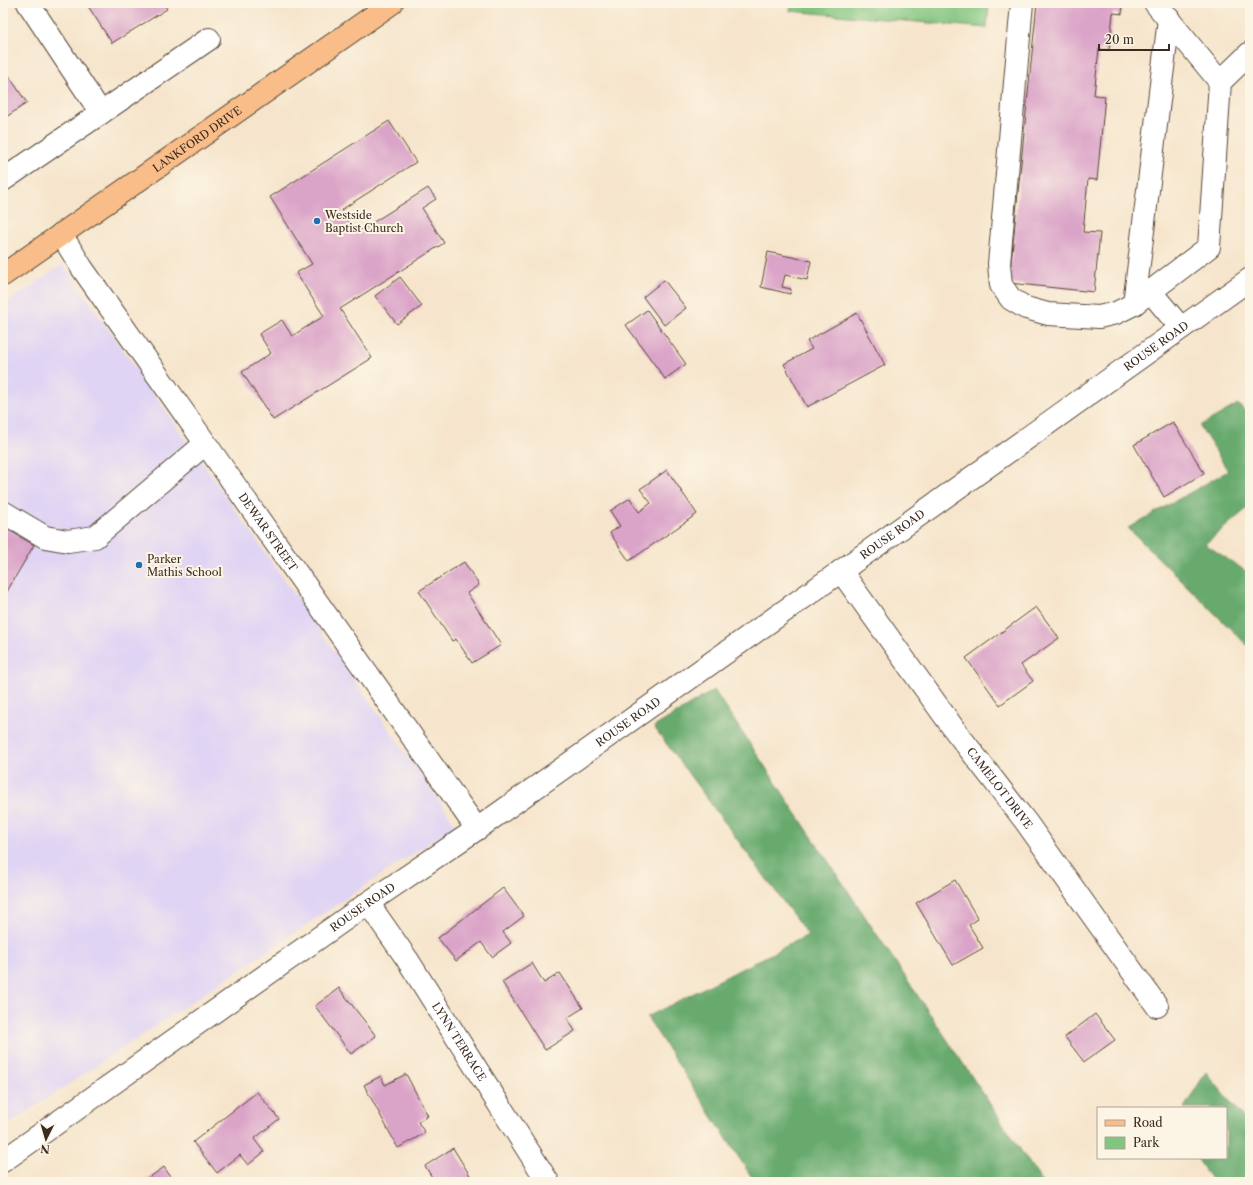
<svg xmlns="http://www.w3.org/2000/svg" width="1253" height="1185" font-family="'Libre Caslon Text',serif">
	<rect width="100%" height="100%" fill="#fcf5e5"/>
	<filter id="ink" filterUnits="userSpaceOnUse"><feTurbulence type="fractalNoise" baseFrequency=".025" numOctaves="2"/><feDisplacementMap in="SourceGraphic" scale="8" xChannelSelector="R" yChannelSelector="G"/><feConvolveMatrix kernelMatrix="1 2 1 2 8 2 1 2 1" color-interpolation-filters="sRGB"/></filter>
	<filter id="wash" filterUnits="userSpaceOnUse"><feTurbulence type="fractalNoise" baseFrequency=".012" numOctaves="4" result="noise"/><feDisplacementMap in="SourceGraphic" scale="16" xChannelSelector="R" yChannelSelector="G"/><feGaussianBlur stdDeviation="0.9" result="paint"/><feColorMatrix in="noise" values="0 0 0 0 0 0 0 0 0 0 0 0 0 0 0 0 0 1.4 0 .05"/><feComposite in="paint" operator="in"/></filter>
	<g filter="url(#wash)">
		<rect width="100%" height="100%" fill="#f6e5cc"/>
		<!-- built -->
		<polygon fill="#e0d4f4" points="63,264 456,825 3,1128 3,306"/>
		<!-- green -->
		<polygon fill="#81c57f" stroke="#5e784e" points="791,3 989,3 987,28 790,11"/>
		<!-- forest -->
		<g fill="#68aa6e" stroke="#526a46">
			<polygon points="1238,404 1250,416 1250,506 1205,544 1250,574 1250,648 1128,528 1228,471 1200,426"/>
			<polygon points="714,690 1042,1182 755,1182 647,1017 808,935 654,727"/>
			<polygon points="1206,1072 1250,1126 1250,1182 1213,1182 1197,1158 1226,1158 1226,1108 1184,1108"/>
		</g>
		<g id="blocks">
			<!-- building -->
			<g fill="#daa3c8">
				<polygon points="86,3 163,3 167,9 112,43"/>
				<polygon points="1037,3 1123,3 1122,14 1113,13 1109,50 1099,49 1094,95 1105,96 1097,180 1088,179 1083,232 1100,233 1094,292 1009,283"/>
				<polygon points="3,67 27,103 3,119"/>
				<polygon points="389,121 416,162 341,210 356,233 428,188 436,199 422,208 444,243 340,309 372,358 273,420 242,372 271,353 259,334 282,320 292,336 324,316 296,273 312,264 270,197"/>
				<polygon points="768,252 811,261 807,280 785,275 782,287 791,289 790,294 761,287"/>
				<polygon points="400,277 422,306 397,324 375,296"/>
				<polygon points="664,280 686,308 664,325 643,297"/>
				<polygon points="647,310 686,364 665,379 626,325"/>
				<polygon points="857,313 885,365 807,407 784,364 812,349 807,341"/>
				<polygon points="1173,422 1204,473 1164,497 1134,445"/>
				<polygon points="667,470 697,514 629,561 610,533 620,526 610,511 630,498 639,512 651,503 640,489"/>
				<polygon points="3,527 34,545 3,598"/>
				<polygon points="464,562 479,585 467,593 501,645 472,663 456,639 452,641 419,591"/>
				<polygon points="1036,607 1059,638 1021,665 1033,681 1000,705 966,658"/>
				<polygon points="955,880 978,919 969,925 983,948 953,965 916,903"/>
				<polygon points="503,888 524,916 503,932 511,943 492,957 481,942 456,961 438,938"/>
				<polygon points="532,963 544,983 560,973 583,1008 567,1018 575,1031 545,1050 502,982"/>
				<polygon points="339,988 376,1036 351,1054 315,1006"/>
				<polygon points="1095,1014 1115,1040 1084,1062 1065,1037"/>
				<polygon points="406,1074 428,1116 418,1122 425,1133 398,1148 364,1085 381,1076 385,1085"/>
				<polygon points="257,1092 279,1119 254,1139 264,1152 248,1165 240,1155 217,1173 193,1142"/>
				<polygon points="453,1148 474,1182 435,1182 425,1166"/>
				<polygon points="164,1167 174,1182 143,1182"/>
			</g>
		</g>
	</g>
	<g filter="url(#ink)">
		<use href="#blocks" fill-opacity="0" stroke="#574638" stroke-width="1"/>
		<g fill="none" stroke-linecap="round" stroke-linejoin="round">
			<defs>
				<g id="minor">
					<polyline points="28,3 101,113"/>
					<polyline points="1022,3 999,264 1001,285 1011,299 1026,308 1048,314 1099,317 1116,313 1134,304 1169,19"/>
					<polyline points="1220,82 1250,53"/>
					<polyline points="3,180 209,39"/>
					<path id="s1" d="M 61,234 L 82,268 L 477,829"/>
					<polyline points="1150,291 1181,328"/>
					<polyline points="1134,304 1209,247 1220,82 1155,3"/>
					<polyline points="3,512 45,537 68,541 95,537 205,444"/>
					<path id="s2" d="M 841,571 L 954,729 L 1026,822 L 1157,1006"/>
					<path id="s3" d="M 368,903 L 407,959 L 548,1182"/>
					<path id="s4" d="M 3,1161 L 368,903 L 477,829 L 841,571 L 1250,279"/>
				</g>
				<g id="major">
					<path id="s5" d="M 3,275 L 392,3"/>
				</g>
			</defs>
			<!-- minor casing -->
			<use href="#minor" stroke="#574638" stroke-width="24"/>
			<!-- major casing -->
			<use href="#major" stroke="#574638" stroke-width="24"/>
			<!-- minor -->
			<use href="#minor" stroke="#fff" stroke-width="22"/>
			<!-- major -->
			<use href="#major" stroke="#f8bd88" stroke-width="22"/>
		</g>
	</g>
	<!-- markers -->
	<g fill="#1f6fb2" stroke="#fcf5e5" stroke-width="1.5">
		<circle cx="317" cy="221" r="4"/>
		<circle cx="139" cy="565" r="4"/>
	</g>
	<g text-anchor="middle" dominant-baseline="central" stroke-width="4" stroke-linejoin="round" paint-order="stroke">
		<!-- street labels -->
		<g font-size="11" fill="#3b2a1e" stroke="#fcf5e5">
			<text stroke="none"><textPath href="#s5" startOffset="237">LANKFORD DRIVE</textPath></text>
			<text stroke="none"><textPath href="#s4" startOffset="1412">ROUSE ROAD</textPath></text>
			<text stroke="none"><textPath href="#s1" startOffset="363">DEWAR STREET</textPath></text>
			<text stroke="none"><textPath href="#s4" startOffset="1088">ROUSE ROAD</textPath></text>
			<text stroke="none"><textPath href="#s4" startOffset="764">ROUSE ROAD</textPath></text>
			<text stroke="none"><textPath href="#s2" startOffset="269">CAMELOT DRIVE</textPath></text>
			<text stroke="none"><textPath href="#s4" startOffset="440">ROUSE ROAD</textPath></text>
			<text stroke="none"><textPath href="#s3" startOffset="166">LYNN TERRACE</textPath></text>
		</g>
		<!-- poi labels -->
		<g font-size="11" fill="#3b2a1e" stroke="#fcf5e5" text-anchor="start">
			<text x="325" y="215">Westside<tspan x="325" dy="13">Baptist Church</tspan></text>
			<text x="147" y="559">Parker<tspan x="147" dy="13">Mathis School</tspan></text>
		</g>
	</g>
	<!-- margin -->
	<rect width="1253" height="1185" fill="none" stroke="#fcf5e5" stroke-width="16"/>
	<!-- legend -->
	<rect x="1097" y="1107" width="130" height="52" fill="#fcf5e5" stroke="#afa495"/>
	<rect x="1105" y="1120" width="20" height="6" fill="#f8bd88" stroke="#afa495"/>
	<text x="1133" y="1127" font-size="12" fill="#3b2a1e">Road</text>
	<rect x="1105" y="1137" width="20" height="12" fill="#81c57f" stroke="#afa495"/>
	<text x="1133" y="1147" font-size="12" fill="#3b2a1e">Park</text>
	<!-- north arrow -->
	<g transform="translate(46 1139) rotate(185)" stroke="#fcf5e5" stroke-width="3" paint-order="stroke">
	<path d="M0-3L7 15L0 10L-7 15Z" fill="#3b2a1e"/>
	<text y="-6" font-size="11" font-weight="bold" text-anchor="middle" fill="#3b2a1e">N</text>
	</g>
	<!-- scale -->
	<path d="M1099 44v6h70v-6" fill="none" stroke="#3b2a1e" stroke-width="2"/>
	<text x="1105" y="44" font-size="12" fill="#3b2a1e" stroke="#fcf5e5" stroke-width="3" paint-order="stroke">20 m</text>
</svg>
